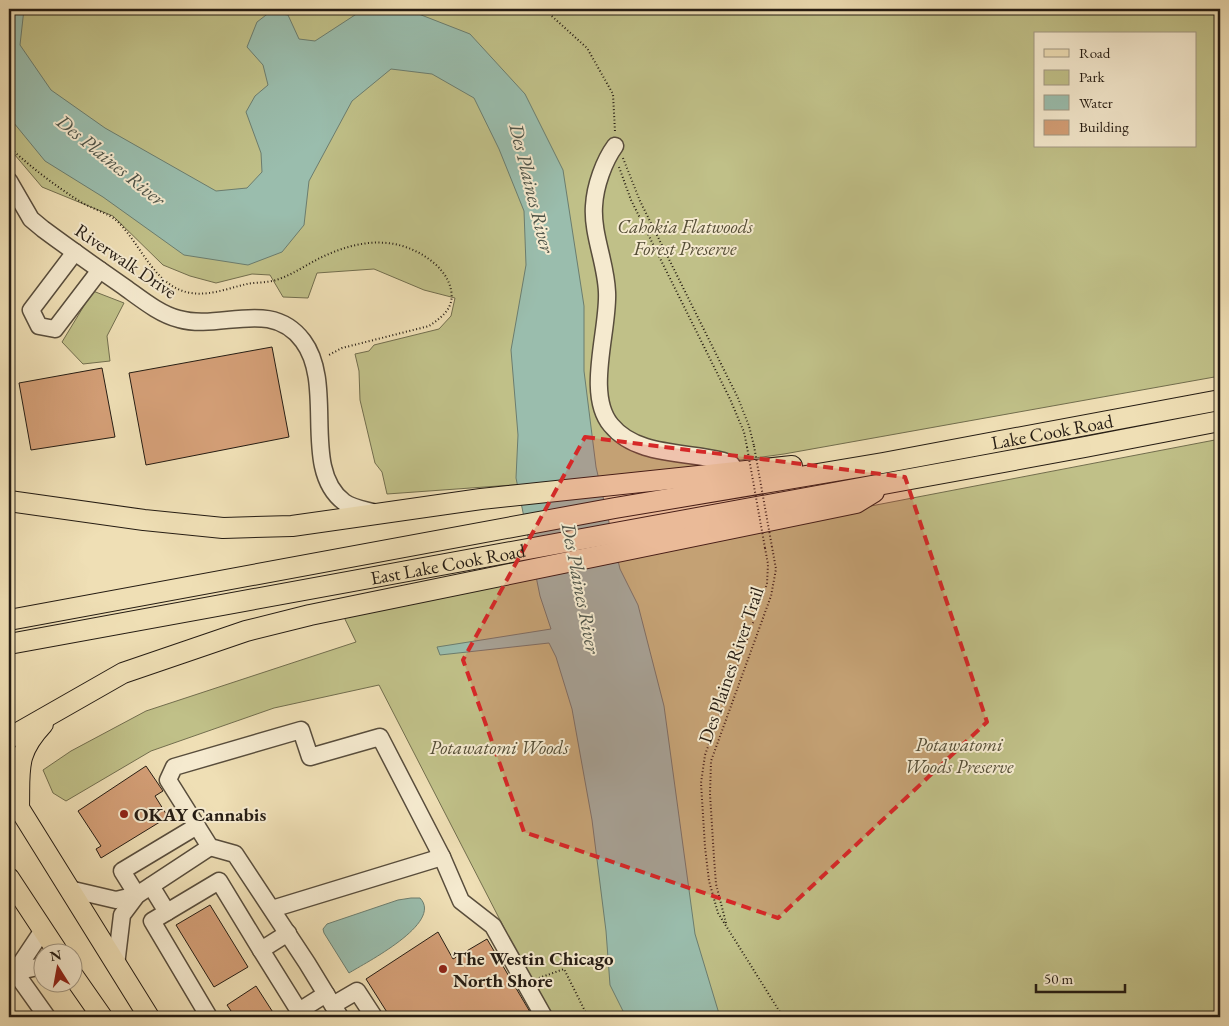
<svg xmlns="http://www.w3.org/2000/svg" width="1229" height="1026" font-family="'EB Garamond',serif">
	<rect width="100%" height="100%" fill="#efdfb5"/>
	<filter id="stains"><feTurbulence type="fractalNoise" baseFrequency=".004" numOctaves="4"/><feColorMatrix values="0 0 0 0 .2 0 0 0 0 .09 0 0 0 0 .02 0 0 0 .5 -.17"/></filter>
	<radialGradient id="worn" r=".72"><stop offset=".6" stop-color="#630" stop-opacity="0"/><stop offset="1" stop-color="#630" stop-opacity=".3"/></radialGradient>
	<!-- green -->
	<g fill="#c0c088" stroke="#726e4e" fill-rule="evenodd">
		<path d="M 9,9 L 1220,9 L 1220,376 L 784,454 L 610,478 L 387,494 L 382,472 L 375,463 L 360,400 L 359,371 L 355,354 L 369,351 L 374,345 L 439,329 L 451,316 L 455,298 L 424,290 L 374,269 L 317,273 L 308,298 L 283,297 L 270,275 L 252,274 L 216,283 L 190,276 L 163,265 L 113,216 L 42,187 L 9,148 ZM 1035,34 L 1195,34 L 1195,146 L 1035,146 Z"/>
		<polygon points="93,291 124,303 107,336 110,361 83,364 62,342"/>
		<polygon points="1220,439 1220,1017 550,1017 379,685 274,708 151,751 66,801 53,793 43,770 71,751 146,711 356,642 342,613 777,524"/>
	</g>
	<!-- water -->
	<g fill="#9abdad" stroke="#6b7d6f">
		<polygon points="9,9 24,9 20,45 51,90 105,128 216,191 247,188 262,172 261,153 246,112 255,96 268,85 263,65 247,47 257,22 270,12 288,15 299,39 315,41 358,13 370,9 411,11 470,34 525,94 563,170 584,306 584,371 596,467 620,569 638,605 664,706 695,934 720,1017 626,1017 610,985 606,931 592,820 572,709 556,657 549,643 440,655 437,647 551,629 540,596 516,478 518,435 511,350 526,265 524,211 499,149 474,98 432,74 391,69 352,101 309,181 304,225 282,252 248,265 184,255 103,197 45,161 9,117"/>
		<path d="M 411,898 L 420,898 C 444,923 365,963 349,973 L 324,933 L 323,929 L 327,924 L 398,900 Z"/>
	</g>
	<!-- building -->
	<g fill="#d49f77" stroke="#251c13">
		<polygon points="272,347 289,437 146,465 129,373"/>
		<polygon points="102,368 115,437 31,450 19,383"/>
		<polygon points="146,766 163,791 155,796 168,817 101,858 96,849 101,846 78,811"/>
		<polygon points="210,905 248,967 214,987 176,925"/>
		<polygon points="438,932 453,959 487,939 533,1017 390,1017 366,979"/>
		<polygon points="256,986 276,1017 235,1017 227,1005"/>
	</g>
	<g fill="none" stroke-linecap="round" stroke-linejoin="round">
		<defs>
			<g id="minor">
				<path d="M 615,146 C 604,161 595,186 594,206 C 592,234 606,263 607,292 C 609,330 585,394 611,425 C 637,457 687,451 723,461 L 731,464 L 737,473"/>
				<path d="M 9,181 L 31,219 L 43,229 C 70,249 97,268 123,286 C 140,298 159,314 179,319 C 221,331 271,298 303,341 C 336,385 300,469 344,502 C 352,508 366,510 376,513"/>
				<polyline points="75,252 31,310 39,326 55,329 100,270"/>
				<polyline points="151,886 167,912"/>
				<polyline points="69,889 116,900 137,895"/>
				<polyline points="137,895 122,871 197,826"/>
				<polyline points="272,909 442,857"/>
				<polyline points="261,950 299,1011 326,994"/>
				<polyline points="116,965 122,915 137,895 210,847"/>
				<polyline points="42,966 15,972 43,930"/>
				<polyline points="9,974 15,972 47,1017"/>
				<polyline points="333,1005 357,991 374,1017"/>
				<polyline points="209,1017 152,921 219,881 261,950 288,933"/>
				<polyline points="340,1017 307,963 235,854 210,847 168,780 174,767 301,730 310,757 380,737 442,857 461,901 493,926 544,1017"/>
			</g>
			<g id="major">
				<polyline points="9,501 144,520 223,528 292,526 481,499 792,466"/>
				<path id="s1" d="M 9,620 L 615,508 L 883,463 L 1220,400"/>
				<path id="s2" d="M 9,644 L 1085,447 L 1220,421"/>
				<polyline points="9,738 123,673 246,631 310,615 856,503 874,492"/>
				<polyline points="9,792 149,1017"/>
				<path d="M 19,807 C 20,769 15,754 43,724"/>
				<polyline points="9,878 59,954"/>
				<polyline points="72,974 102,1017"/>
			</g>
		</defs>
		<!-- minor casing -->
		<use href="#minor" stroke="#584d3c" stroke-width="19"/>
		<!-- major casing -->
		<use href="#major" stroke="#251c13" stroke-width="22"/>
		<!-- path -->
		<g stroke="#251c13" stroke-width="2" stroke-dasharray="1 2.5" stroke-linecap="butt">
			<polyline points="544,9 587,48 613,94 615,132"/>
			<path d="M 9,147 C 31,167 55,186 81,202 C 92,209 108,213 117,221 C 142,245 154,287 191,293 C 210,296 229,288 247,284 C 256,282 267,283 276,280 C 292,275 306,265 320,258 C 353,242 388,235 421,254 C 435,262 448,274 451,290 C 455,308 441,318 429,326 L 342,348 L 327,356"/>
			<polyline points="623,158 640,201 738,398 749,426 754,446"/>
			<polyline points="619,167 631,200 730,399 744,432 747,447"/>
			<polyline points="765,548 768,564 767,584 705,755 701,783 705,847 709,881 718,913 783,1017"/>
			<polyline points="726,923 716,884 714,858 710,794 711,761 771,596 776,569 772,547"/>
			<polyline points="539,978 564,969 588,1017"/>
		</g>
		<!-- minor -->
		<use href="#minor" stroke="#f5eacf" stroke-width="16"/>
		<!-- major -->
		<use href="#major" stroke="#efdfb5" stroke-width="20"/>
		<!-- path-bridge -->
		<g stroke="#251c13" stroke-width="2" stroke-dasharray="1 2.5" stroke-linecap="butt">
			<polyline points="754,446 772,547"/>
			<polyline points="747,447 765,548"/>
		</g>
	</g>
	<!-- marked area -->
	<path fill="#d62828" fill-opacity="0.2" stroke="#d62828" stroke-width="4" stroke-dasharray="10 6" stroke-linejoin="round" d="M 585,437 L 905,477 L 987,722 L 778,918 L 524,832 L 463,660 Z"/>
	<!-- markers -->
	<g fill="#8f2418" stroke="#f5eacf" stroke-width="2">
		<circle cx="124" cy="814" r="5"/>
		<circle cx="443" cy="969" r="5"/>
	</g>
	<g text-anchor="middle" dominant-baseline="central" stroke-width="4" stroke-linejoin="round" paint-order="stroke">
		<!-- park labels -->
		<g font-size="19" font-style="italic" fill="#544d36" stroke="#f5eacf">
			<text x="685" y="226">Cahokia Flatwoods<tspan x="685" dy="22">Forest Preserve</tspan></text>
			<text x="959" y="744">Potawatomi<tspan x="959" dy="22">Woods Preserve</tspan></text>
			<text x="499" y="747">Potawatomi Woods</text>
		</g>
		<!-- street labels -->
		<g font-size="19" fill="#251c13" stroke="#f5eacf">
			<text transform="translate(126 261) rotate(34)">Riverwalk Drive</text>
			<text stroke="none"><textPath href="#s1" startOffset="1060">Lake Cook Road</textPath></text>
			<text stroke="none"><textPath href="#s2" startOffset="446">East Lake Cook Road</textPath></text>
			<text transform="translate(731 665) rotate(-71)">Des Plaines River Trail</text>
		</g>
		<!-- poi labels -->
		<g font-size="19" font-weight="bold" fill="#251c13" stroke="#f5eacf" text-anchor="start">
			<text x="134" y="814">OKAY Cannabis</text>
			<text x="453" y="958">The Westin Chicago<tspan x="453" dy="22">North Shore</tspan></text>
		</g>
		<!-- water labels -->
		<g font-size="20" font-style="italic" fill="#4e5449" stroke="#f5eacf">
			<text transform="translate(111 160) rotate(39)">Des Plaines River</text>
			<text transform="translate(532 188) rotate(76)">Des Plaines River</text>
			<text transform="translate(581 588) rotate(79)">Des Plaines River</text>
		</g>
	</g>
	<!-- margin -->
	<rect width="1229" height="1026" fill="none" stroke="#efdfb5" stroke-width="30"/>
	<rect x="10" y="10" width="1209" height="1006" fill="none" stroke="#251c13" stroke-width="2.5"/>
	<rect x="15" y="15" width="1199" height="996" fill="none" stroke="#251c13"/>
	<!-- legend -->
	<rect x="1034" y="32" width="162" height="115" fill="#f5eacf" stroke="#a29884"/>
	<rect x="1044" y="49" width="25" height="8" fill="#efdfb5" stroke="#a29884"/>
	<text x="1079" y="58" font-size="15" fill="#251c13">Road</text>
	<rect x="1044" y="70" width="25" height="15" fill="#c0c088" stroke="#a29884"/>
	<text x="1079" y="82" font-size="15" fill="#251c13">Park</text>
	<rect x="1044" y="95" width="25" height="15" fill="#9abdad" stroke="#a29884"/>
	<text x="1079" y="108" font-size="15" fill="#251c13">Water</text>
	<rect x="1044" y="120" width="25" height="15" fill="#d49f77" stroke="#a29884"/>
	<text x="1079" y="132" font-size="15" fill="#251c13">Building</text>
	<!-- north arrow -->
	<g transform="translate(58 968) rotate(349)"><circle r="24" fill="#f5eacf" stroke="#a29884"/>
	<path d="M0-4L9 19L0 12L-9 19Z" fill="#8f2418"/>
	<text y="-8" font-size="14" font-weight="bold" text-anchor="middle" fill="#251c13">N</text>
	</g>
	<!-- scale -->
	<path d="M1036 984v8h89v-8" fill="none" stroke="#251c13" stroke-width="2.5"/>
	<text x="1044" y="984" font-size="15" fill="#251c13" stroke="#f5eacf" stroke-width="4" paint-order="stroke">50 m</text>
	<rect width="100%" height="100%" filter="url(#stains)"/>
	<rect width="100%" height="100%" fill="url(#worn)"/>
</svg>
